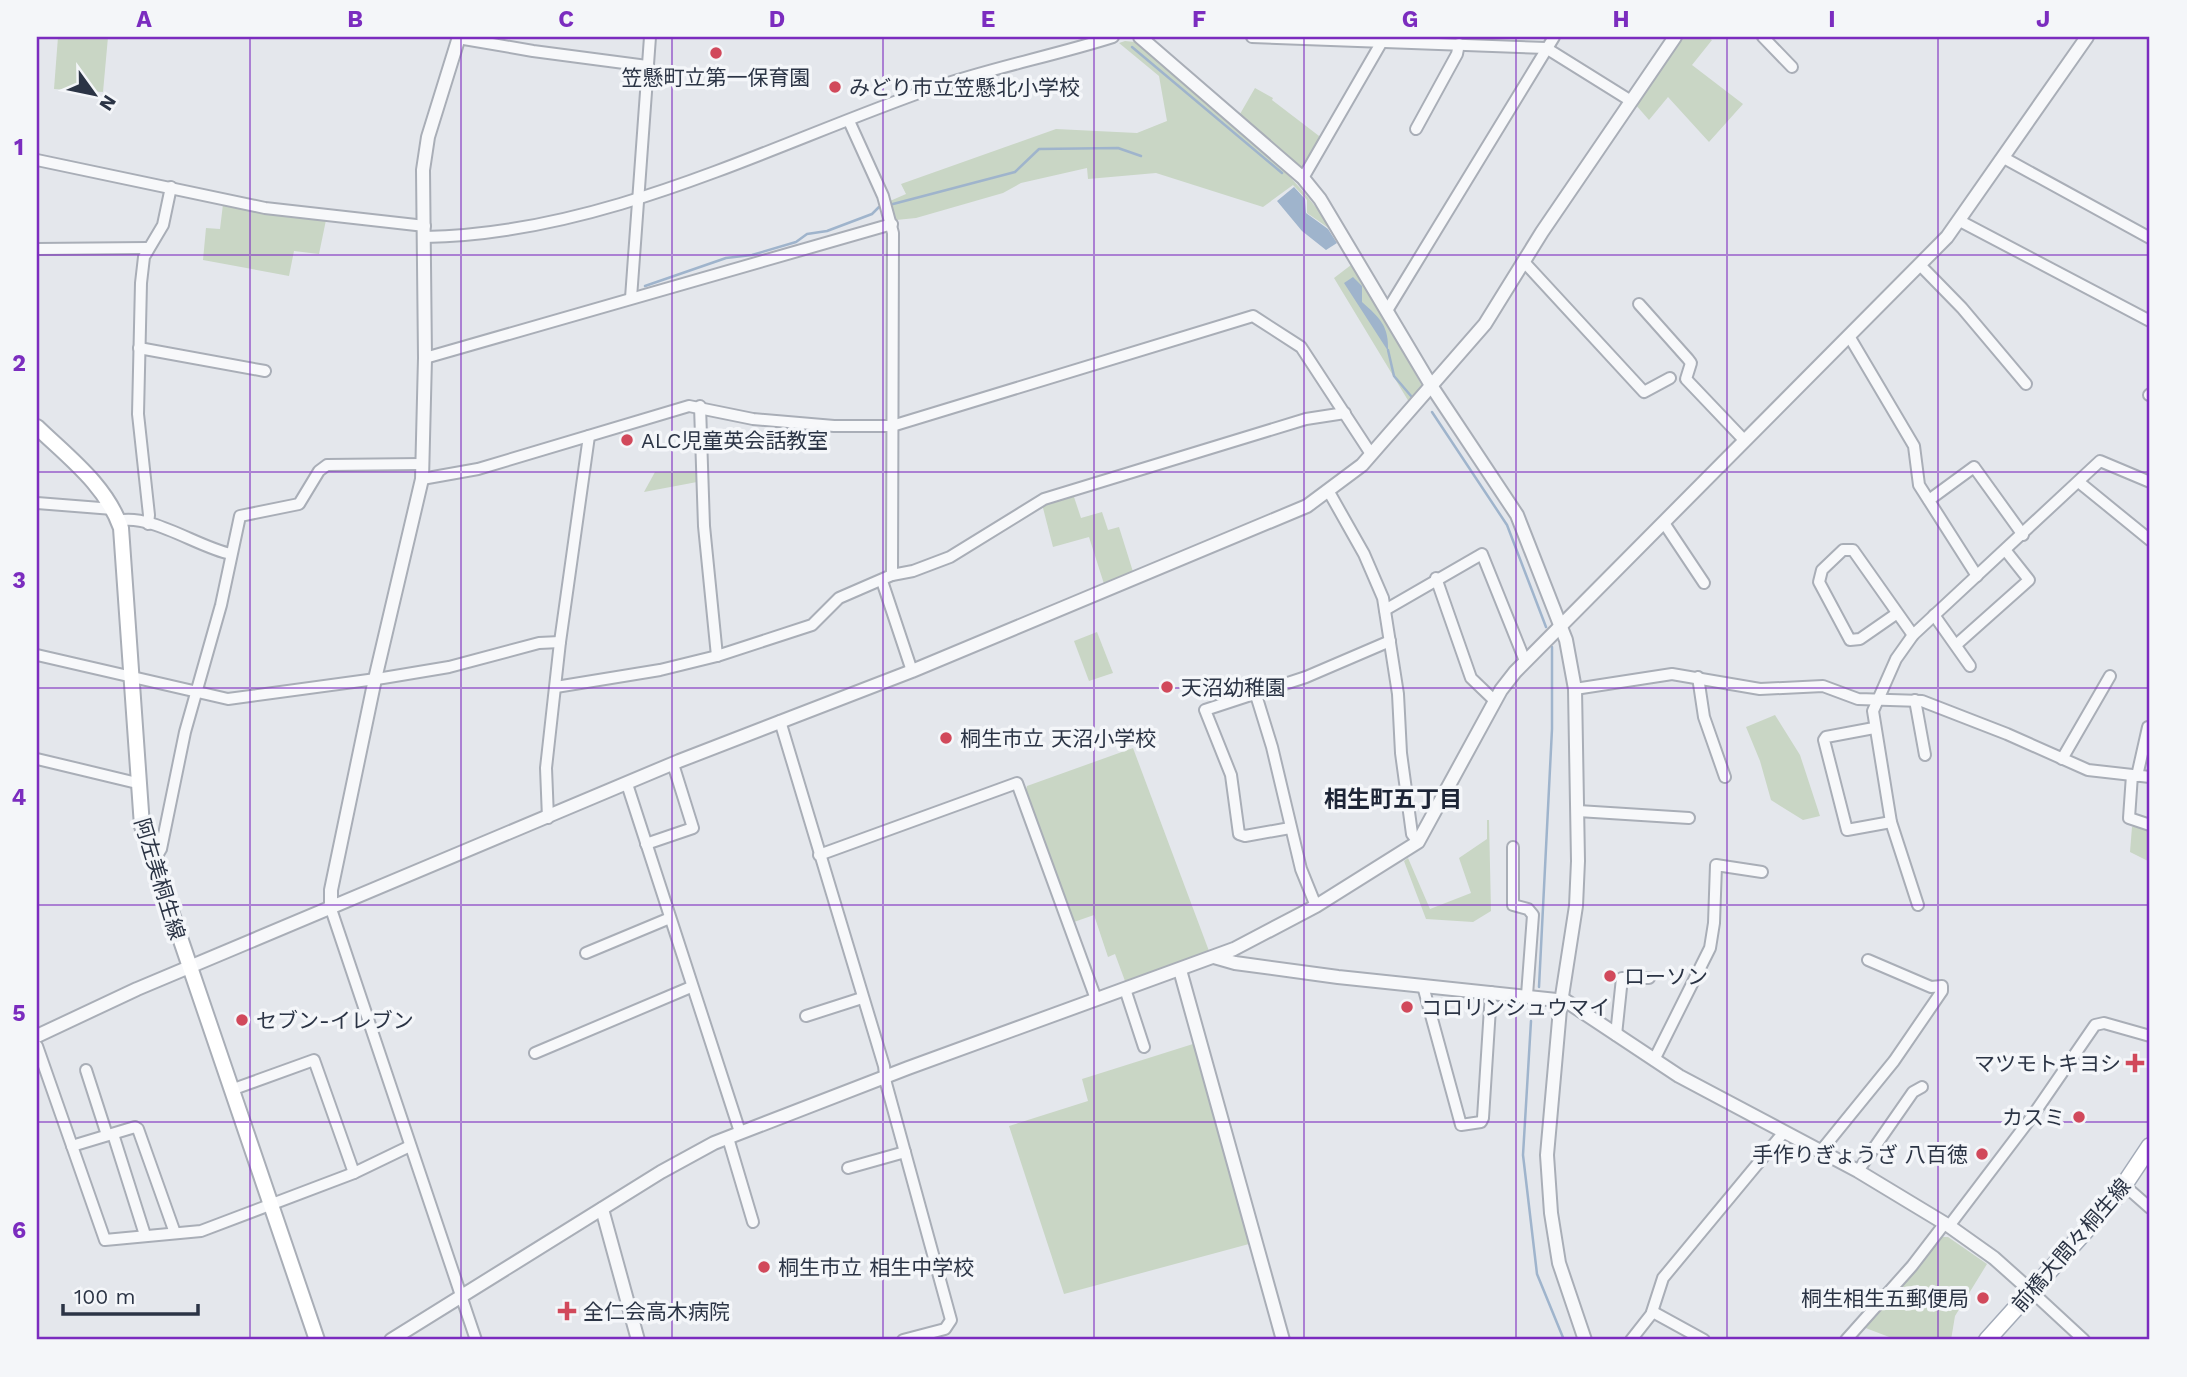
<svg xmlns="http://www.w3.org/2000/svg" width="2187" height="1377" font-family="'Work Sans','Noto Sans JP',sans-serif">
	<rect width="100%" height="100%" fill="#e4e7ec"/>
	<!-- green -->
	<g fill="#c9d6c5">
		<polygon points="58,37 108,37 103,92 54,89"/>
		<polygon points="1682,37 1707,37 1712,40 1692,65 1743,104 1709,142 1668,97 1649,120 1635,104"/>
		<path d="M 1125,41 L 1135,42 C 1190,89 1252,133 1300,188 C 1350,245 1384,318 1421,384 L 1421,389 L 1409,402 L 1334,278 L 1351,265 L 1330,229 L 1307,213 L 1307,200 L 1293,185 L 1263,207 L 1156,173 L 1088,179 L 1087,168 L 1021,183 L 1003,193 L 916,218 L 896,220 L 890,201 L 906,194 L 901,184 L 1056,129 L 1137,133 L 1167,121 L 1159,76 L 1119,43 Z"/>
		<polygon points="1255,88 1273,98 1272,100 1323,139 1305,170 1300,170 1240,114"/>
		<polygon points="223,204 326,220 319,254 294,251 289,276 203,260 206,228 220,229"/>
		<polygon points="697,471 697,482 644,492 655,472"/>
		<polygon points="1073,494 1081,518 1102,512 1108,530 1119,527 1134,575 1105,587 1089,537 1053,547 1042,504"/>
		<polygon points="1097,632 1113,673 1089,681 1074,641"/>
		<polygon points="1775,715 1800,755 1820,816 1803,820 1771,800 1760,761 1746,727"/>
		<polygon points="1133,748 1209,951 1125,981 1115,954 1108,957 1094,915 1074,922 1026,790 1027,786"/>
		<polygon points="1487,820 1489,820 1491,911 1473,922 1426,919 1404,861 1408,858 1430,909 1471,893 1459,858 1487,839"/>
		<polygon points="2140,823 2150,829 2150,862 2130,852 2132,827"/>
		<polygon points="1193,1044 1249,1244 1064,1294 1009,1126 1088,1101 1082,1079"/>
		<polygon points="1940,1237 1948,1237 1987,1264 1955,1316 1951,1340 1897,1340 1863,1327"/>
	</g>
	<!-- water -->
	<g fill="#9fb4cc">
		<polygon points="1294,187 1305,199 1306,213 1328,229 1337,243 1326,250 1302,231 1277,201"/>
		<path d="M 1353,277 L 1362,286 L 1362,302 C 1380,318 1389,326 1388,351 L 1344,283 Z"/>
	</g>
	<g fill="none" stroke-linecap="round" stroke-linejoin="round">
		<!-- stream -->
		<g stroke="#9fb4cc" stroke-width="2.5">
			<polyline points="1132,47 1282,173"/>
			<polyline points="893,204 1015,172 1039,149 1118,148 1141,156"/>
			<polyline points="645,286 726,258 752,255 796,242 807,234 827,231 872,214 879,207"/>
			<polyline points="1388,350 1394,376 1411,396"/>
			<polyline points="1432,412 1507,525 1546,627"/>
			<polyline points="1539,987 1552,729 1552,647"/>
			<polyline points="1531,1021 1523,1155 1537,1274 1564,1340"/>
		</g>
		<defs>
			<g id="minor">
				<polyline points="1252,37 1546,48 1631,101"/>
				<polyline points="1763,37 1792,67"/>
				<polyline points="458,38 533,51 647,66"/>
				<polyline points="849,121 883,196 893,233 892,575"/>
				<polyline points="1416,129 1457,54 1459,44"/>
				<polyline points="2004,158 2150,238"/>
				<polyline points="37,160 265,208 425,226"/>
				<polyline points="1303,178 1384,38"/>
				<polyline points="1960,221 2150,321"/>
				<path d="M 425,237 C 603,234 766,147 930,89 C 990,68 1053,56 1113,37"/>
				<polyline points="37,249 148,248"/>
				<polyline points="1524,262 1644,392 1670,378"/>
				<polyline points="1920,265 1962,308 2026,384"/>
				<polyline points="631,298 650,37"/>
				<polyline points="1639,304 1688,359 1691,363 1686,379 1745,441"/>
				<polyline points="1388,309 1554,37"/>
				<polyline points="1849,336 1914,446 1919,485 1977,576"/>
				<polyline points="139,348 265,371"/>
				<polyline points="425,358 892,224"/>
				<polyline points="2149,395 2150,394"/>
				<polyline points="700,406 704,526 717,656"/>
				<polyline points="422,479 478,469 689,406 753,419 834,426 892,426 1253,316 1301,347 1371,454"/>
				<polyline points="2080,483 2150,540"/>
				<polyline points="1329,492 1364,554 1383,598 1398,694 1401,753 1412,834 1418,842"/>
				<polyline points="1929,500 1974,467 2023,535"/>
				<polyline points="37,503 113,509"/>
				<path d="M 118,521 C 151,513 199,548 231,554"/>
				<polyline points="1664,523 1704,583"/>
				<polyline points="148,524 149,515 138,414 141,283 144,257 163,225 171,187"/>
				<polyline points="1436,578 1471,678 1495,701"/>
				<polyline points="882,581 912,671"/>
				<polyline points="1385,610 1482,554 1525,661"/>
				<polyline points="1896,614 1860,639 1850,640 1819,582 1822,570 1843,550 1853,550 1913,635"/>
				<polyline points="1934,615 1970,666"/>
				<polyline points="1956,645 2029,580 2006,551"/>
				<polyline points="37,655 228,699 383,678 449,667 539,643 560,642"/>
				<polyline points="1698,677 1704,717 1725,777"/>
				<polyline points="556,687 660,670 717,656 812,625 839,598 892,575 913,571 950,557 1044,499 1306,419 1345,413"/>
				<polyline points="1575,689 1672,674 1760,689 1823,686 1858,699 1922,701 2007,734 2088,770 2150,777"/>
				<polyline points="1256,695 1272,747 1301,869 1316,906"/>
				<polyline points="1915,700 1925,755"/>
				<polyline points="780,721 884,1066 886,1083 951,1320 945,1329 903,1340"/>
				<polyline points="1874,728 1826,737 1824,740 1847,830 1891,822"/>
				<polyline points="37,759 137,783"/>
				<polyline points="2062,759 2110,676"/>
				<polyline points="2132,775 2129,818 2150,825"/>
				<polyline points="2137,776 2148,727"/>
				<polyline points="627,784 740,1132"/>
				<polyline points="1578,811 1689,818"/>
				<polyline points="548,818 546,768 560,642 589,436"/>
				<polyline points="1290,828 1245,836 1239,834 1231,775 1205,710 1306,677 1390,641"/>
				<polyline points="646,844 693,828 673,764"/>
				<polyline points="1513,847 1513,905 1528,909 1533,915 1527,995"/>
				<polyline points="819,855 1017,783 1096,999"/>
				<polyline points="152,864 161,849 185,732 221,605 240,516 299,504 319,471 327,465 423,464"/>
				<polyline points="1918,905 1891,822 1873,711 1896,659 1913,635 2100,461 2150,482"/>
				<polyline points="331,909 476,1340"/>
				<polyline points="586,953 670,918"/>
				<polyline points="1423,986 1461,1125 1481,1122 1483,1118 1491,992"/>
				<polyline points="1125,989 1144,1047"/>
				<polyline points="806,1016 862,998"/>
				<polyline points="1616,1035 1622,978 1649,978"/>
				<polyline points="37,1046 105,1240 201,1231 354,1173 410,1146"/>
				<polyline points="535,1053 691,987"/>
				<polyline points="1654,1060 1710,948 1714,923 1716,865 1762,872"/>
				<polyline points="86,1070 107,1135"/>
				<polyline points="231,1090 314,1060 354,1173"/>
				<polyline points="113,1134 145,1235"/>
				<polyline points="728,1138 753,1222"/>
				<polyline points="72,1146 135,1127 138,1129 175,1233"/>
				<polyline points="1820,1152 1894,1061 1942,991 1942,986 1931,987 1868,960"/>
				<polyline points="848,1168 905,1152"/>
				<polyline points="1858,1171 1913,1092 1922,1087"/>
				<polyline points="2125,1186 2150,1208"/>
				<polyline points="1949,1226 2031,1118 2095,1025 2104,1023 2150,1036"/>
				<polyline points="2031,1291 2084,1340"/>
				<polyline points="1652,1312 1663,1278 1784,1132"/>
				<polyline points="1631,1340 1653,1312 1704,1340"/>
				<polyline points="1846,1340 1912,1266 1945,1223"/>
			</g>
			<g id="tertiary">
				<polyline points="1140,37 1303,178 1320,199 1432,387 1517,515 1566,640 1575,689 1578,861 1576,906 1560,1009 1547,1155 1551,1213 1559,1263 1585,1340"/>
				<polyline points="331,909 331,890 375,679 422,479 425,358 423,170 428,137 459,37"/>
				<polyline points="1214,957 1235,963 1338,977 1566,1001 1679,1076 1858,1171 1949,1226 1994,1258 2031,1291"/>
				<polyline points="1180,970 1283,1340"/>
				<polyline points="37,1036 137,989 679,761 912,671 1307,506 1362,465 1485,324 1542,232 1675,37"/>
				<polyline points="602,1209 638,1340"/>
				<polyline points="391,1340 661,1172 714,1143 908,1068 1234,949 1316,906 1418,842 1501,690 1515,672 1947,237 2087,37"/>
			</g>
			<path id="secondary" d="M 37,427 C 68,457 106,485 121,528 L 142,826 L 317,1340"/>
			<polyline id="primary" points="1987,1340 2116,1197 2150,1146"/>
		</defs>
		<!-- minor casing -->
		<use href="#minor" stroke="#a9aeb7" stroke-width="14"/>
		<!-- tertiary casing -->
		<use href="#tertiary" stroke="#a9aeb7" stroke-width="16"/>
		<!-- secondary casing -->
		<use href="#secondary" stroke="#a9aeb7" stroke-width="18"/>
		<!-- primary casing -->
		<use href="#primary" stroke="#a3abb8" stroke-width="19"/>
		<!-- minor -->
		<use href="#minor" stroke="#f7f8fa" stroke-width="10"/>
		<!-- tertiary -->
		<use href="#tertiary" stroke="#f7f8fa" stroke-width="12"/>
		<!-- secondary -->
		<use href="#secondary" stroke="#fff" stroke-width="14"/>
		<!-- primary -->
		<use href="#primary" stroke="#fff" stroke-width="16"/>
	</g>
	<!-- grid -->
	<path fill="none" stroke="#7b2cbf" stroke-width="2" stroke-opacity="0.55" d="M 250,37 L 250,1340M 461,37 L 461,1340M 672,37 L 672,1340M 883,37 L 883,1340M 1094,37 L 1094,1340M 1304,37 L 1304,1340M 1516,37 L 1516,1340M 1727,37 L 1727,1340M 1938,37 L 1938,1340M 37,255 L 2150,255M 37,472 L 2150,472M 37,688 L 2150,688M 37,905 L 2150,905M 37,1122 L 2150,1122"/>
	<!-- markers -->
	<g fill="#d1495b" stroke="#f4f6f9" stroke-width="2.5">
		<circle cx="716" cy="53" r="7"/>
		<circle cx="835" cy="87" r="7"/>
		<circle cx="627" cy="440" r="7"/>
		<circle cx="1167" cy="687" r="7"/>
		<circle cx="946" cy="738" r="7"/>
		<circle cx="1610" cy="976" r="7"/>
		<circle cx="1407" cy="1007" r="7"/>
		<circle cx="242" cy="1020" r="7"/>
		<path d="M2131.5 1052.5h7v7h7v7h-7v7h-7v-7h-7v-7h7z"/>
		<circle cx="2079" cy="1117" r="7"/>
		<circle cx="1982" cy="1154" r="7"/>
		<circle cx="764" cy="1267" r="7"/>
		<circle cx="1983" cy="1298" r="7"/>
		<path d="M563.5 1300.5h7v7h7v7h-7v7h-7v-7h-7v-7h7z"/>
	</g>
	<g text-anchor="middle" dominant-baseline="central" stroke-width="7" stroke-linejoin="round" paint-order="stroke">
		<!-- poi labels -->
		<g font-size="21" fill="#2b3445" stroke="#f4f6f9" text-anchor="start">
			<text x="716" y="77" text-anchor="middle">笠懸町立第一保育園</text>
			<text x="849" y="87">みどり市立笠懸北小学校</text>
			<text x="641" y="440">ALC児童英会話教室</text>
			<text x="1181" y="687">天沼幼稚園</text>
			<text x="960" y="738">桐生市立 天沼小学校</text>
			<text x="1624" y="976">ローソン</text>
			<text x="1421" y="1007">コロリンシュウマイ</text>
			<text x="256" y="1020">セブン-イレブン</text>
			<text x="2121" y="1063" text-anchor="end">マツモトキヨシ</text>
			<text x="2065" y="1117" text-anchor="end">カスミ</text>
			<text x="1968" y="1154" text-anchor="end">手作りぎょうざ 八百徳</text>
			<text x="778" y="1267">桐生市立 相生中学校</text>
			<text x="1969" y="1298" text-anchor="end">桐生相生五郵便局</text>
			<text x="583" y="1311">全仁会高木病院</text>
		</g>
		<!-- street labels -->
		<g font-size="21" fill="#2b3445" stroke="#f4f6f9">
			<text transform="translate(160 879) rotate(73)">阿左美桐生線</text>
			<text transform="translate(2071 1245) rotate(-49)">前橋大間々桐生線</text>
		</g>
		<!-- neighbourhood labels -->
		<g font-size="23" font-weight="bold" fill="#1d2536" stroke="#f4f6f9">
			<text x="1393" y="799">相生町五丁目</text>
		</g>
	</g>
	<!-- border -->
	<rect width="2187" height="1377" fill="none" stroke="#f4f6f9" stroke-width="77"/>
	<!-- north arrow -->
	<g transform="translate(94 94) rotate(123)" stroke="#f4f6f9" stroke-width="5" paint-order="stroke">
	<path d="M0-5L12 26L0 18L-12 26Z" fill="#2b3445"/>
	<text y="-10" font-size="19" font-weight="bold" text-anchor="middle" fill="#2b3445">N</text>
	</g>
	<!-- scale -->
	<path d="M63 1304v10h135v-10" fill="none" stroke="#2b3445" stroke-width="3.5"/>
	<text x="74" y="1304" font-size="21" fill="#2b3445" stroke="#f4f6f9" stroke-width="5" paint-order="stroke">100 m</text>
	<rect x="38" y="38" width="2110" height="1300" fill="none" stroke="#7b2cbf" stroke-width="2.5"/>
	<g font-size="23" text-anchor="middle" font-weight="bold" fill="#7b2cbf">
		<text x="144" y="27">A</text>
		<text x="355" y="27">B</text>
		<text x="566" y="27">C</text>
		<text x="777" y="27">D</text>
		<text x="988" y="27">E</text>
		<text x="1199" y="27">F</text>
		<text x="1410" y="27">G</text>
		<text x="1621" y="27">H</text>
		<text x="1832" y="27">I</text>
		<text x="2043" y="27">J</text>
		<text x="19" y="155">1</text>
		<text x="19" y="371">2</text>
		<text x="19" y="588">3</text>
		<text x="19" y="805">4</text>
		<text x="19" y="1021">5</text>
		<text x="19" y="1238">6</text>
	</g>
</svg>
